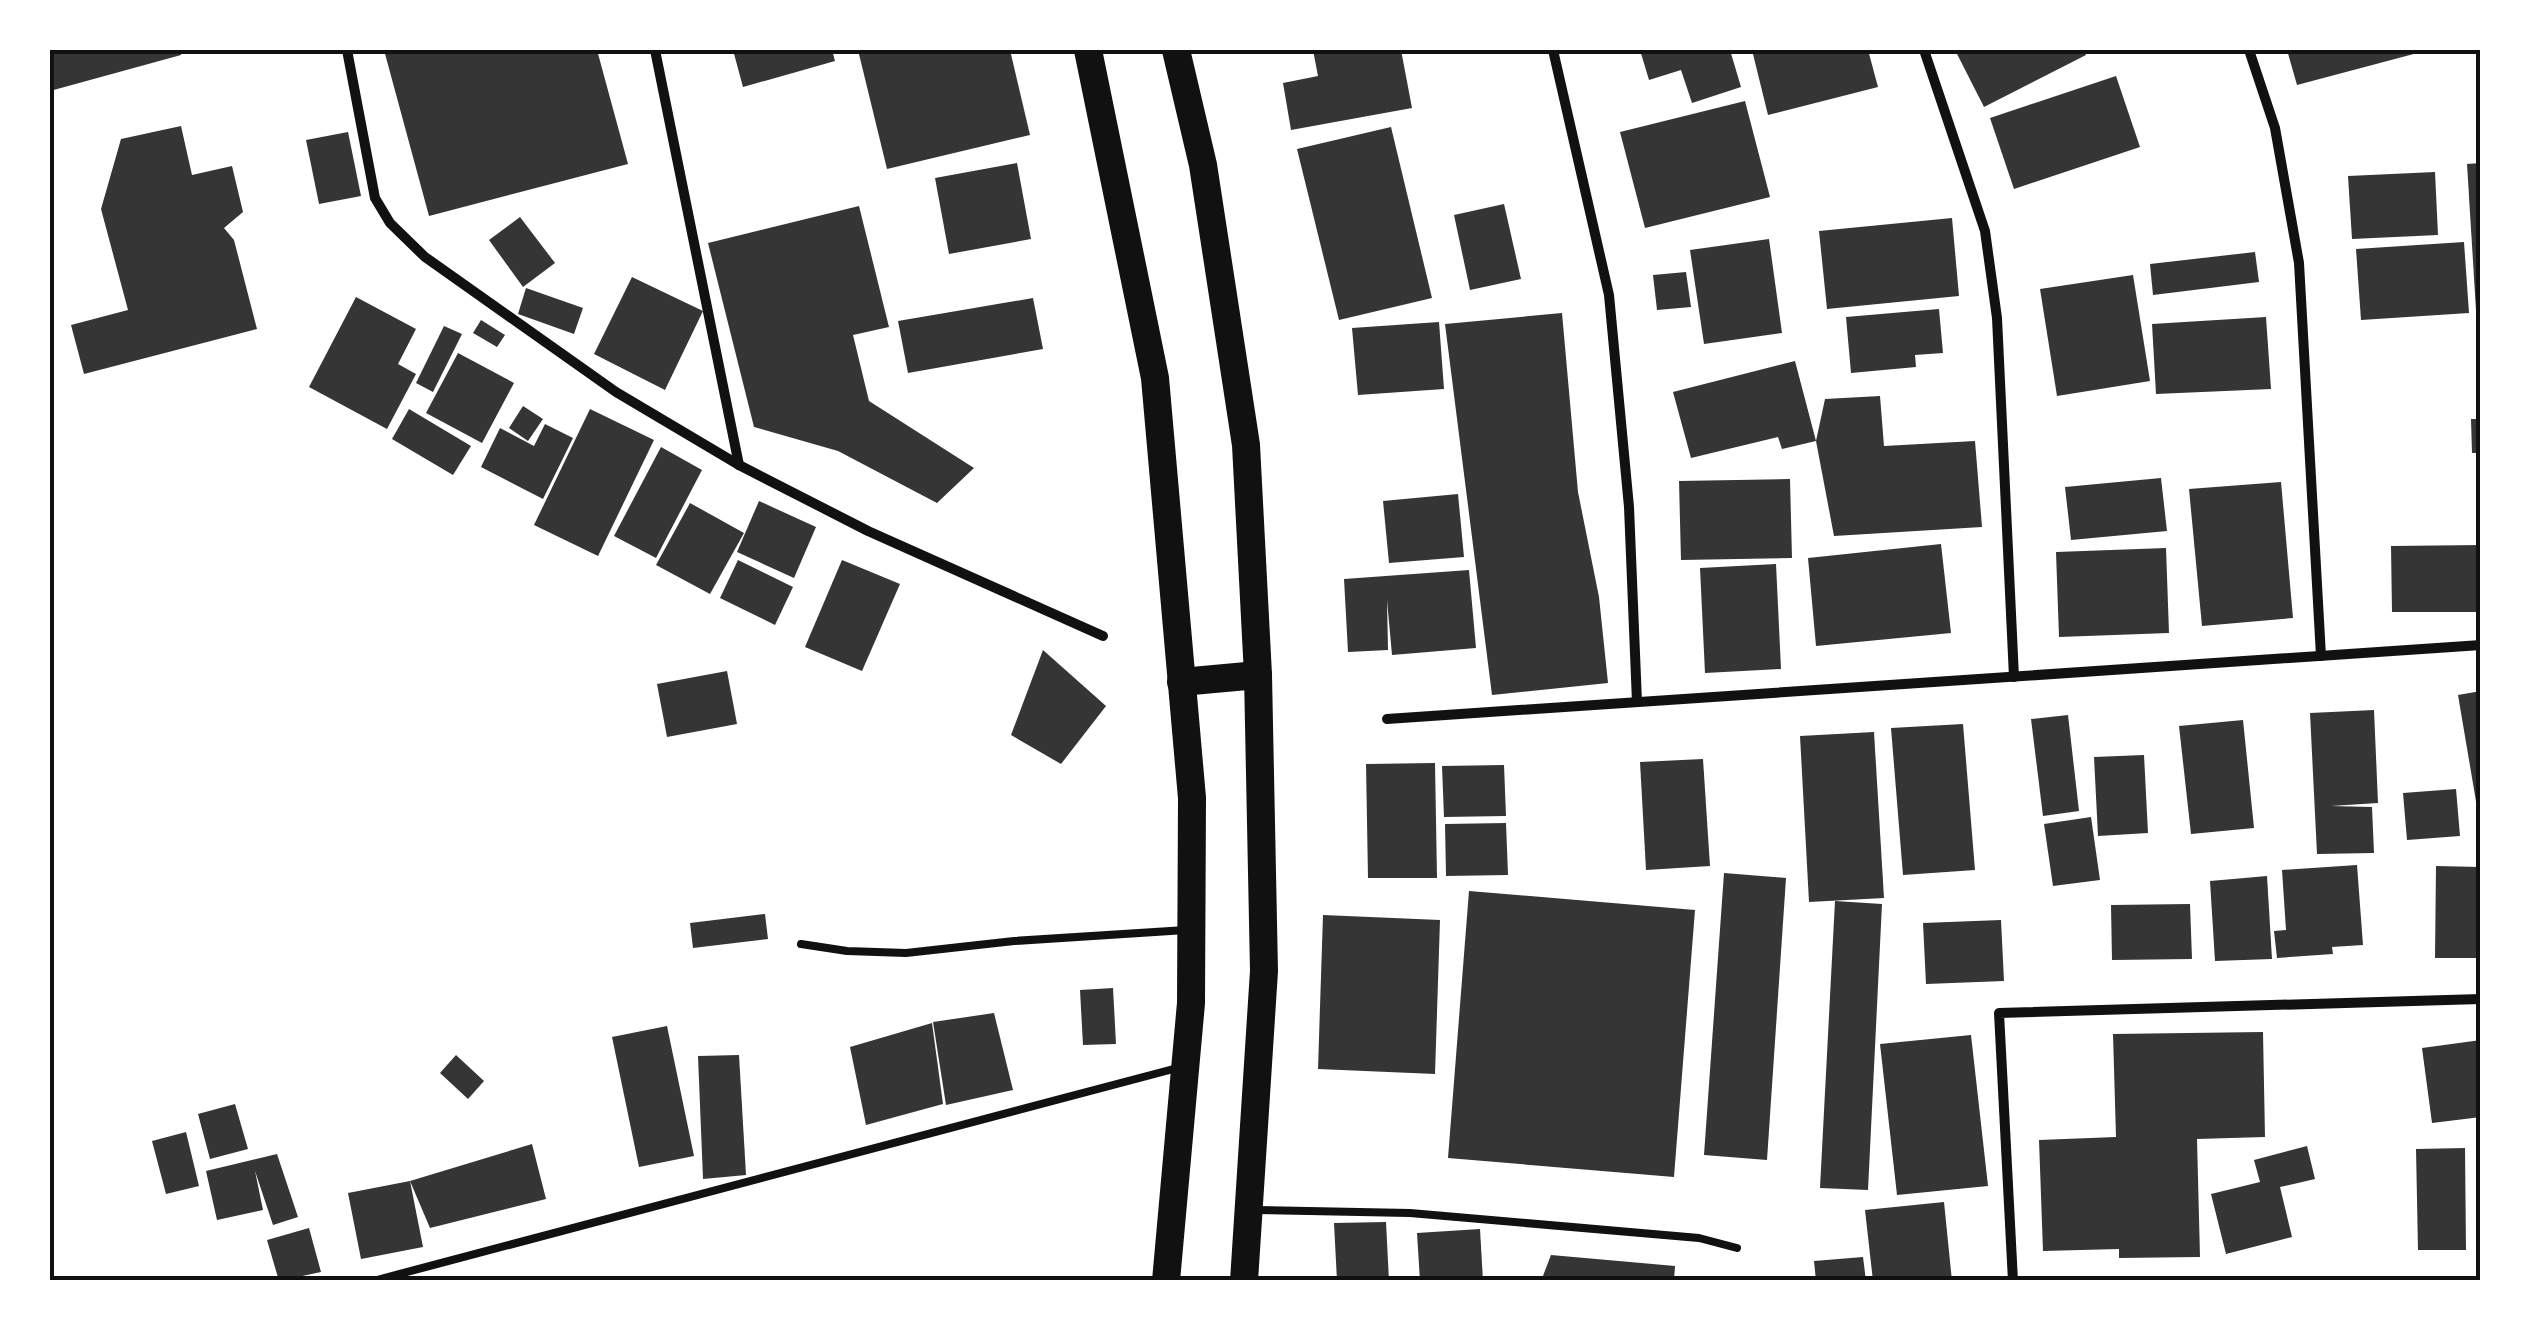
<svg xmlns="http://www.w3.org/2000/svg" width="2531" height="1331" font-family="'Roboto Condensed',sans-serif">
	<rect width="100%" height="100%" fill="#fff"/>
	<!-- building -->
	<g fill="#353535">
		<polygon points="50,50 180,50 181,55 50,91"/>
		<polygon points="384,50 597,50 628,164 429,216"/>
		<polygon points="733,50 832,50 835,61 743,87"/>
		<polygon points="858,50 1010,50 1030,135 887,169"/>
		<polygon points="1313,50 1401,50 1412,108 1291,130 1283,83 1318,76"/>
		<polygon points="1640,50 1730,50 1741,87 1692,103 1681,70 1649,80"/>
		<polygon points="1752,50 1868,50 1878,87 1768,115"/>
		<polygon points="1955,50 2083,50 2086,55 1984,107"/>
		<polygon points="2287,50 2425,50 2425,51 2297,85"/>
		<polygon points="2116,76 2140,147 2014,189 1990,118"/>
		<polygon points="1745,101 1770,197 1645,228 1620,132"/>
		<polygon points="181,126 192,175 232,166 243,212 224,228 234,240 257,329 84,374 71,325 128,310 101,209 121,139"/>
		<polygon points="1391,127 1432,298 1339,320 1297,149"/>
		<polygon points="348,132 361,196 319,204 306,140"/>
		<polygon points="1017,163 1031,239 949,254 935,178"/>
		<polygon points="2481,163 2481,310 2476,310 2467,164"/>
		<polygon points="2435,172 2438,235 2352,239 2348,176"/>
		<polygon points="1504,204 1521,279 1470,290 1454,215"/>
		<polygon points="859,206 889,327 853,335 869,401 974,468 937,503 838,451 754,427 708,243"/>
		<polygon points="520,217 555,263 523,287 489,240"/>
		<polygon points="1952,218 1959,296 1827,309 1819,231"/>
		<polygon points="1769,239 1782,333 1704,344 1690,250"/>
		<polygon points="2464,242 2469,313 2361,320 2356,249"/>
		<polygon points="2255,252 2259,282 2153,295 2150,264"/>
		<polygon points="1686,272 1691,307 1657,310 1653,275"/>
		<polygon points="2133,275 2150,381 2057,396 2040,289"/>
		<polygon points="632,277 703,311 665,390 594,354"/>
		<polygon points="526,288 583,308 574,334 518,314"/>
		<polygon points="356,297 416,329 398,364 416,374 387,429 309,387"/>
		<polygon points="1033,298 1043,349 908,373 898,321"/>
		<polygon points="1939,309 1943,353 1915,355 1916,367 1851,373 1846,317"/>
		<polygon points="1562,313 1578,492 1599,597 1608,683 1492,695 1445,324"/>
		<polygon points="2266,317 2271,389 2156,394 2152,324"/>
		<polygon points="481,320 505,335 497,347 473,333"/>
		<polygon points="1439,322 1444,389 1358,395 1352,328"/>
		<polygon points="444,326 462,334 433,392 416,383"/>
		<polygon points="458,353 514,383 482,443 426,413"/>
		<polygon points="1795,361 1816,441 1825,399 1880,396 1884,446 1975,441 1982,527 1834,536 1816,441 1782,449 1778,437 1691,458 1673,392"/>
		<polygon points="523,406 543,419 528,441 509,428"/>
		<polygon points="409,409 471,446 453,475 392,439"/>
		<polygon points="590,409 654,440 598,556 534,525"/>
		<polygon points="2471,419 2481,419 2481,453 2472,453"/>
		<polygon points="545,424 573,438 543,499 481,467 500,428 534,446"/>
		<polygon points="661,447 702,470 656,558 614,536"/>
		<polygon points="2161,478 2167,531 2071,540 2065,487"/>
		<polygon points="1790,479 1792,558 1681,560 1679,481"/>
		<polygon points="2281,482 2293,618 2202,626 2189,489"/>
		<polygon points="1458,494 1464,557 1389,563 1383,501"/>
		<polygon points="759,501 816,527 794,578 737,552"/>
		<polygon points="690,503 744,533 710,594 656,565"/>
		<polygon points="1941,544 1951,633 1816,646 1808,558"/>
		<polygon points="2481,545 2481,612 2392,612 2391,546"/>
		<polygon points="2166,548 2169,633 2059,637 2056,552"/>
		<polygon points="738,560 793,587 775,625 720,598"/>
		<polygon points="842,560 900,584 862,671 805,647"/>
		<polygon points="1776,564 1781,669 1705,673 1700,568"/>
		<polygon points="1469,570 1476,648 1392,655 1387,600 1388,650 1348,652 1344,579"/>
		<polygon points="1043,650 1106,706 1061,764 1011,735"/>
		<polygon points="727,671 737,724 667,737 657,684"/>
		<polygon points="2481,691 2481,819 2479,819 2458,695"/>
		<polygon points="2374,710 2378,803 2331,806 2372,807 2374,853 2317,854 2310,713"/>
		<polygon points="2068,715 2079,811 2043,816 2031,719"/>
		<polygon points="2243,720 2254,828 2191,834 2179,726"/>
		<polygon points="1963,724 1975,870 1903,875 1891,728"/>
		<polygon points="1874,732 1884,898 1809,902 1800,736"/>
		<polygon points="2144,755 2148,833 2098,836 2094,757"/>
		<polygon points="1703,759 1710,866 1646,870 1640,762"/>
		<polygon points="1435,763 1437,878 1368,878 1366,764"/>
		<polygon points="1504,765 1506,816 1444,817 1442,766"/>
		<polygon points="2456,789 2460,836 2407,840 2403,793"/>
		<polygon points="2091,817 2100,880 2053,886 2044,824"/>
		<polygon points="1506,823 1508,875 1446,876 1445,824"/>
		<polygon points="2357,865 2363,945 2332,947 2333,954 2277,958 2274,931 2286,930 2282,870"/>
		<polygon points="2436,866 2481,867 2481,958 2435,958"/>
		<polygon points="1724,873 1786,878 1767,1160 1704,1155"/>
		<polygon points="2267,876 2272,959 2215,961 2210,881"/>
		<polygon points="1469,891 1695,910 1674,1177 1448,1158"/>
		<polygon points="1835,901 1882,904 1868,1190 1820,1188"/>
		<polygon points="2190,904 2192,959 2112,960 2111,905"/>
		<polygon points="765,914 768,939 693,948 690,923"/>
		<polygon points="1323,915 1440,920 1435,1074 1318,1069"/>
		<polygon points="2001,920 2004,981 1926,984 1923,923"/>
		<polygon points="1113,988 1116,1044 1083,1045 1080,990"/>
		<polygon points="994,1013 1013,1090 946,1105 933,1022"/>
		<polygon points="932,1023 943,1104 866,1125 850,1047"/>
		<polygon points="667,1026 694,1156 639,1167 612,1037"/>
		<polygon points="2263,1032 2265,1137 2197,1139 2200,1257 2119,1258 2119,1249 2043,1251 2039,1140 2116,1137 2113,1034"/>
		<polygon points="1971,1035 1988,1186 1897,1195 1880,1044"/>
		<polygon points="2481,1040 2481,1117 2432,1123 2422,1048"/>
		<polygon points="456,1055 484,1081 468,1099 440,1073"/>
		<polygon points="739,1055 746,1175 703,1179 698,1056"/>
		<polygon points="235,1104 248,1149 210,1159 198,1114"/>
		<polygon points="186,1132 199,1186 166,1194 152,1141"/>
		<polygon points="532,1144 546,1199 430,1228 410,1181 423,1247 361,1259 348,1193 410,1181"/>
		<polygon points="2307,1146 2315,1179 2280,1187 2292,1237 2226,1254 2211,1194 2260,1182 2254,1160"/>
		<polygon points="2465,1148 2466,1250 2418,1250 2416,1149"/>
		<polygon points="277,1154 298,1217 273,1225 255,1171 263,1210 217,1220 206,1171"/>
		<polygon points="1944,1202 1952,1281 1873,1281 1865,1210"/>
		<polygon points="1386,1222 1389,1281 1337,1281 1334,1223"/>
		<polygon points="309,1228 321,1272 279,1281 267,1240"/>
		<polygon points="1480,1229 1483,1281 1420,1281 1417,1233"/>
		<polygon points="1551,1255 1675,1266 1674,1281 1541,1281"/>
		<polygon points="1863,1257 1866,1281 1816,1281 1814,1261"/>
	</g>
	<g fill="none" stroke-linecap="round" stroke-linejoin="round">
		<!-- service -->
		<g stroke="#111" stroke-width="8">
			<polyline points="801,944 847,951 906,953 1014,941 1186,930"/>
			<polyline points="1253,1210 1410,1213 1699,1238 1737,1248"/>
			<polyline points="373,1281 1181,1067"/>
		</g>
		<!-- minor -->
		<g stroke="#111" stroke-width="10">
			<polyline points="347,50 375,198 390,223 425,257 616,392 739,465 868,531 1103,636"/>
			<polyline points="655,50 739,465"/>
			<polyline points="1553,50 1609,295 1629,507 1637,702"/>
			<polyline points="1924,50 1985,231 1997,318 2014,677"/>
			<polyline points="2249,50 2275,128 2299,263 2321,656"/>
			<polyline points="1387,719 2481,645"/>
			<polyline points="2013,1281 1999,1013 2481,999"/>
		</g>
		<!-- trunk -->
		<g stroke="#111" stroke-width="28">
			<polyline points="1088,50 1155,378 1192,798 1191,1003 1166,1281"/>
			<polyline points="1176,50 1203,165 1246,445 1258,675 1264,971 1244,1281"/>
			<polyline points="1181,682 1258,675"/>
		</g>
	</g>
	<!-- border -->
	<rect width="2531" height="1331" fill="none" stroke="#ffffff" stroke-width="105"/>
	<rect x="52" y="52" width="2426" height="1226" fill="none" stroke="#111" stroke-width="4"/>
</svg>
